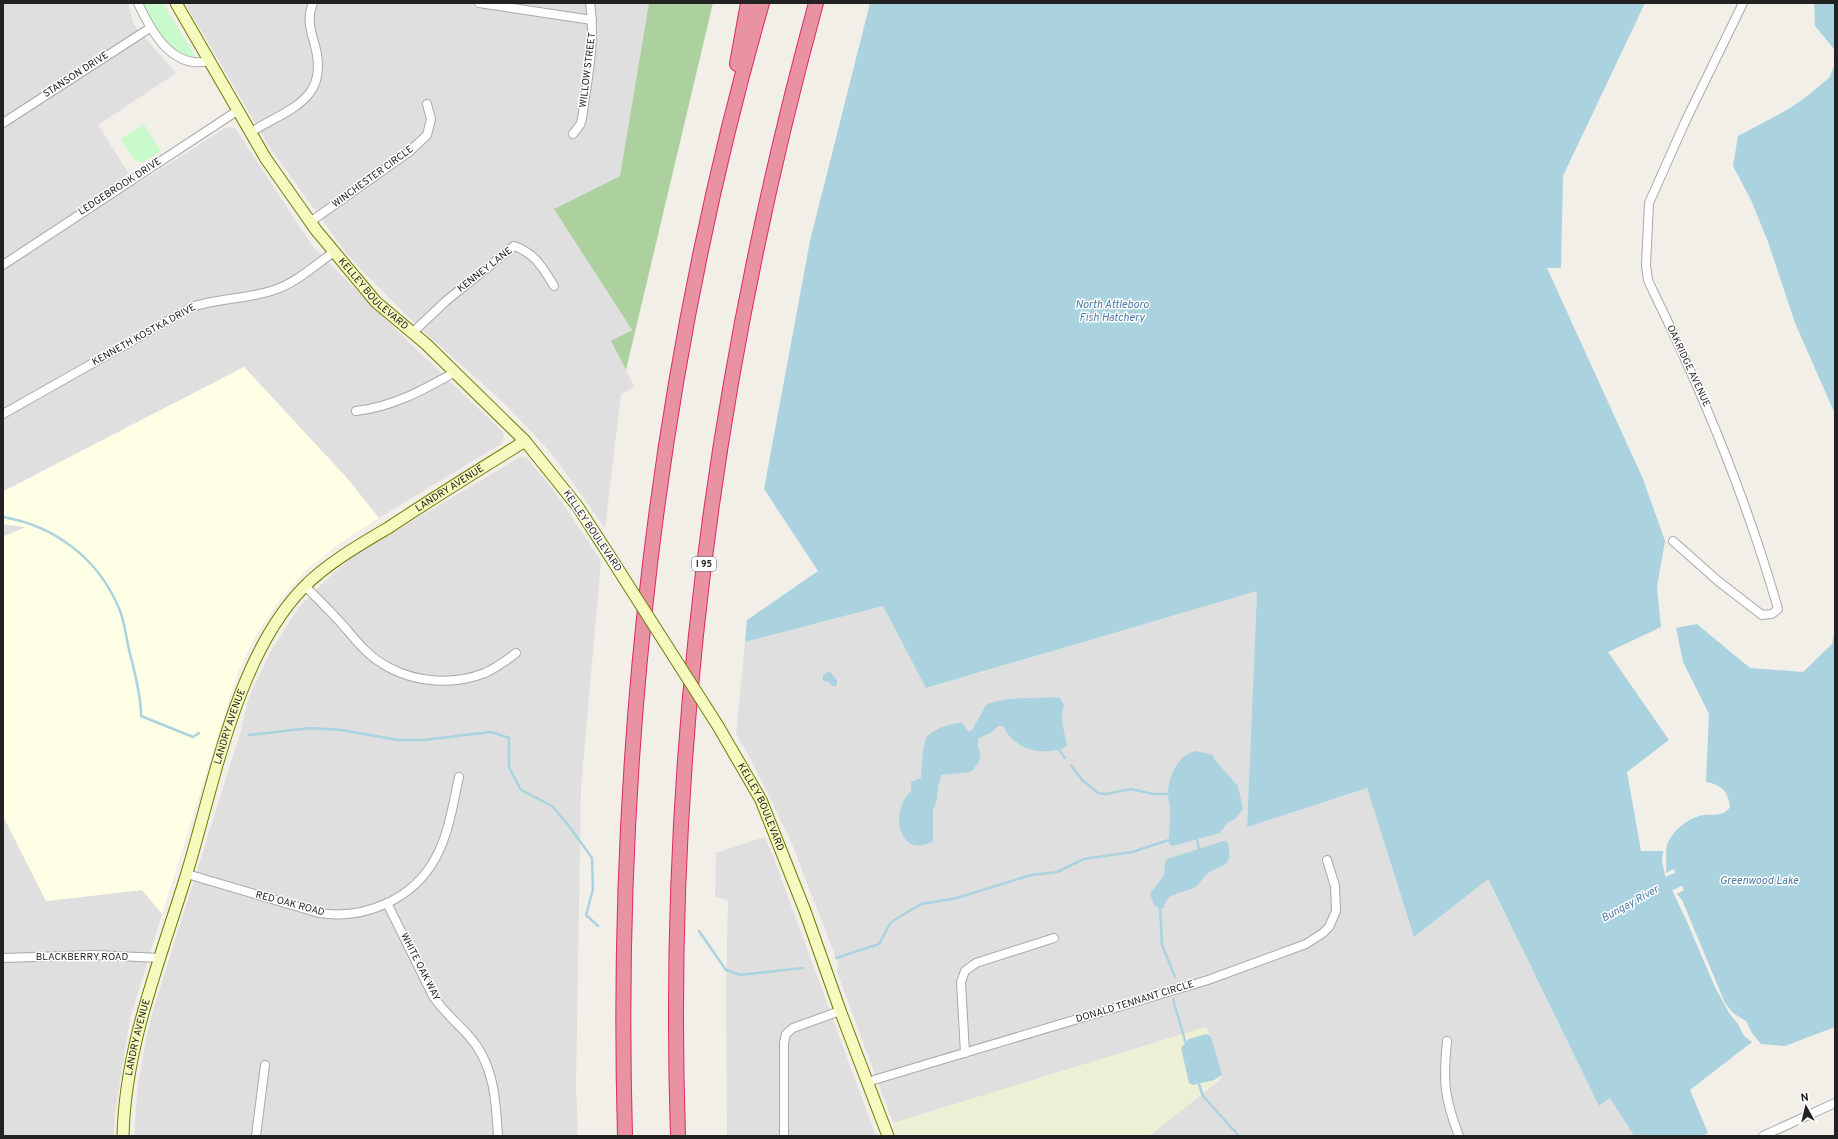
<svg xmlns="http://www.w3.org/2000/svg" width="1838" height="1139" font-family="Overpass,sans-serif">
	<rect width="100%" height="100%" fill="#f2efe9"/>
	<!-- residential -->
	<g fill="#e0dfdf">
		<polygon points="3,3 128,3 134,25 176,73 98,125 136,185 223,129 230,127 235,128 313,247 415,348 502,431 504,437 501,444 379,518 344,475 244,367 3,491"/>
		<polygon points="185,3 649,3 620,176 554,209 632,330 612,341 634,387 621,394 605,528 555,458 541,442 503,402 413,322 349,257 268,145"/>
		<polygon points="520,457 527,458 556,493 601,561 581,788 576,1087 578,1136 134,1136 138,1084 147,1034 153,1011 241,730 249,697 271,651 299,607 326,580 353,556"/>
		<polygon points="3,524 26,527 3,537"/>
		<polygon points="1257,591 1247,826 1367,788 1414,937 1487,878 1599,1106 1610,1098 1634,1136 1149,1136 1222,1078 1206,1027 893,1123 837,972 838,963 790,839 752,762 736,734 745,642 883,606 927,688"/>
		<polygon points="3,816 46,901 142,890 162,914 130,1019 115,1113 114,1136 3,1136"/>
		<polygon points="765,837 773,856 876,1136 727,1136 726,991 728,900 715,897 716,853"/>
	</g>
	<!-- education -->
	<polygon fill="#ffffe5" points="244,367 346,477 379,518 340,543 306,570 278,602 255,637 238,672 162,914 142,890 46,901 3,816 3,537 26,527 3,524 3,492"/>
	<!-- farmland -->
	<polygon fill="#eef0d5" points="1206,1027 1222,1077 1149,1136 898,1136 893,1123"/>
	<!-- forest -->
	<polygon fill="#add19e" points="649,3 713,3 626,370 611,341 632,330 554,209 620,176"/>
	<!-- park -->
	<g fill="#c8facc">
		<path d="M 143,3 L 163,3 L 195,56 L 190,57 C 167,50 153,23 143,3 Z"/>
		<polygon points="144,124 161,151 142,163 134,160 121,139"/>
	</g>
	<!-- water -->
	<g fill="#aad3df">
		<polygon points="870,3 1645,3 1563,176 1561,268 1547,268 1643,479 1665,541 1657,587 1661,627 1608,652 1669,740 1627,772 1641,851 1663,851 1662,861 1665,875 1688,924 1714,985 1729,1013 1738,1024 1744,1036 1752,1042 1690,1090 1708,1133 1702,1136 1634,1136 1610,1098 1599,1106 1488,879 1414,937 1367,788 1247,827 1257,591 926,688 883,606 745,642 747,620 818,571 764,489 810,241"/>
		<polygon points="1814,3 1835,3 1835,50 1815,26"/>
		<polygon points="1835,64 1835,414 1795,323 1768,242 1751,200 1733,166 1738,136 1787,110 1806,97 1829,78"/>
		<path d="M 1697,624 L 1750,668 L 1803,672 L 1832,644 L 1835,631 L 1835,1027 L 1785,1046 L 1761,1044 L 1752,1033 L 1746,1021 L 1733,1013 L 1725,1003 L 1682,900 L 1677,894 L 1684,890 L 1674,869 L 1666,873 C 1667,864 1665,854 1667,845 C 1672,831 1690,816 1705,815 C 1715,814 1723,817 1730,807 C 1728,791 1722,785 1706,782 L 1709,714 L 1683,662 L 1676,628 Z"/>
		<polygon points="828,672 830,672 837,680 837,685 835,686 832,686 829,682 823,680 823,675"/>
		<path d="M 1054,697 L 1060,698 L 1064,705 C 1059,721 1065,731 1067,746 C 1062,750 1056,750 1050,751 C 1030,753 1012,745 1003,726 L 998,726 L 991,733 L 979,738 C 975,746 983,753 979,761 C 978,765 973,768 971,772 L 942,775 C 935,786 940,800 933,809 L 933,841 C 900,860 888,813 911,791 L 911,782 L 921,778 C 921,770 923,742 927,737 C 933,729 952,723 962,723 L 969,732 L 972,730 L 986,705 C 1004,696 1034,699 1054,697 Z"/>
		<path d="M 1196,751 L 1213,755 L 1214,759 L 1238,786 L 1243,809 L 1235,819 L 1228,822 L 1220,833 L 1172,846 L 1169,844 C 1169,832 1170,821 1170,809 C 1170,804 1168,799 1168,794 C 1168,777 1178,754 1196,751 Z"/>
		<path d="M 1224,841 L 1228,843 C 1234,868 1222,863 1207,874 C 1202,877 1201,884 1195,887 C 1183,894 1167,891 1164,908 L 1160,908 L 1154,905 L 1150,894 L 1164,875 L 1165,863 L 1167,859 Z"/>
		<polygon points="1206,1034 1210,1036 1212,1040 1222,1075 1214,1080 1193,1085 1189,1083 1181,1048 1189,1039"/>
	</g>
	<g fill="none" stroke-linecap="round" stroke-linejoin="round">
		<!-- stream -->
		<g stroke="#aad3df" stroke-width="2.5">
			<path d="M 3,517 C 55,526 97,558 118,606 C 125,620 126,639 130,654 C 135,673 141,696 141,716 L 193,737 L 199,733"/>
			<polyline points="249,735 310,728 341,730 398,740 423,740 491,732 509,738 509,767 521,790 552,806 569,826 592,858 593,889 586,915 598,926"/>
			<polyline points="1059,750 1065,758"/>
			<polyline points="1071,765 1082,780 1098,793 1106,794 1131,789 1153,794 1168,794"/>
			<polyline points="1196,836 1200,852"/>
			<polyline points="1160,906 1162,945 1175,977"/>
			<polyline points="699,931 726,970 740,975 803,968"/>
			<polyline points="836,958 879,944 891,922 921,904 957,898 1031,875 1057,872 1084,859 1132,852 1172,839"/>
			<polyline points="1173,999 1186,1044"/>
			<polyline points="1198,1081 1203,1096 1239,1136"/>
		</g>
		<!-- river -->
		<polyline stroke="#aad3df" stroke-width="15" points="1650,892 1679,879"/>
		<defs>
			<g id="street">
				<path d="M 138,3 C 151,31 172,70 209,61"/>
				<polyline points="479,3 592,20"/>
				<polyline points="3,123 150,28"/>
				<path d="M 251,132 C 292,107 331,99 314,42 C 310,29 307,16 313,3"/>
				<path d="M 573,134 L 580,125 L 582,119 C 587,80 596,42 590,3"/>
				<polyline points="310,222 409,152 427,135 431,119 427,104"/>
				<polyline points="3,265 237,111"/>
				<path d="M 412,333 L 446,301 L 514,246 C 535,253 543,268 554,286"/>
				<path d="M 356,411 C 393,407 423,390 455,372"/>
				<path d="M 3,414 L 192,307 C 219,298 248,299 274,290 C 296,283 315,265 334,252"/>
				<path d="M 1673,541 L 1718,581 L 1762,615 L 1772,614 L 1778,609 C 1746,497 1704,395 1653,291 L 1648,280 L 1646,265 L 1649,203 L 1686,120 L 1743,3"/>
				<path d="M 305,586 C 317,598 329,610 341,623 C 355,639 368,657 388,667 C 417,683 454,685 485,673 C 496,668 507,660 516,653"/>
				<path d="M 187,874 L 319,913 C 365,920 414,899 436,857 C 449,833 453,804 459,777"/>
				<path d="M 387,903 L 433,996 C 443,1011 456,1022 468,1035 C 494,1063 496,1100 498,1136"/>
				<polyline points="3,958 94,955 161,958"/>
				<path d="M 1447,1041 C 1443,1082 1444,1097 1459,1136"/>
				<polyline points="965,1053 961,982 965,971 976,963 1054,938"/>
				<polyline points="867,1082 1208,980 1306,944 1323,933 1329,927 1336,911 1335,886 1327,860"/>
				<polyline points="256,1136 265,1065"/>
				<polyline points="784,1136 784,1043 786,1034 793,1028 840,1011"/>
				<polyline points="1763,1136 1835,1103"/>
			</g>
			<g id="secondary">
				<path id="s1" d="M 176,3 L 266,159 L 316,230 L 376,302 L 426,344 L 525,441 L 578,507 L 609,555"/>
				<path id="s2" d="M 718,726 L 761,800 L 805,911 L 841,1013 L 888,1136"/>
				<path id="s3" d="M 123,1136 C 125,1046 160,961 186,876 C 214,785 236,656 304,587 C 326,564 361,544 388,528 C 433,498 479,470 525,441"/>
			</g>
			<g id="highway">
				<polyline points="737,64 748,3"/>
				<path d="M 625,1136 C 614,755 657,370 762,3"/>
				<path d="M 678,1136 C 665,753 715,372 816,3"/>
			</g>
		</defs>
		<!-- street casing -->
		<use href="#street" stroke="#a9a9a9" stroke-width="10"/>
		<!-- secondary casing -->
		<use href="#secondary" stroke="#707d05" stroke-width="13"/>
		<!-- highway casing -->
		<use href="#highway" stroke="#dc2a67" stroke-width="16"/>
		<!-- street -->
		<use href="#street" stroke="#fff" stroke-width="8"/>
		<!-- secondary -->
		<use href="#secondary" stroke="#f7fabf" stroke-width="11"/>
		<!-- highway -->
		<use href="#highway" stroke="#e892a2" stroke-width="14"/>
		<defs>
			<polyline id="secondary-bridge" points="609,555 718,726"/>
		</defs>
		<!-- secondary-bridge casing -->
		<use href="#secondary-bridge" stroke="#707d05" stroke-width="13" stroke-linecap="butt"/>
		<!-- secondary-bridge -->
		<use href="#secondary-bridge" stroke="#f7fabf" stroke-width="11"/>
	</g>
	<g text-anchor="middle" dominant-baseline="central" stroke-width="3" stroke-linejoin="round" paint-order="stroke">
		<!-- shield labels -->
		<rect fill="#fff" stroke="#646464" stroke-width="1" x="692" y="557" width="24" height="14" rx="3"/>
		<g font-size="9" font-weight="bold" fill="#222">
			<text x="704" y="564">I 95</text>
		</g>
		<!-- street labels -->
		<g font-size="10" fill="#222" stroke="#fff">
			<text transform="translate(588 70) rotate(-83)">WILLOW STREET</text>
			<text transform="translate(76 75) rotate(-33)">STANSON DRIVE</text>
			<text transform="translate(373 177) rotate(-36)">WINCHESTER CIRCLE</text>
			<text transform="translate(120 187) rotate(-33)">LEDGEBROOK DRIVE</text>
			<text transform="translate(485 270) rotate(-38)">KENNEY LANE</text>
			<text stroke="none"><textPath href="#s1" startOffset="353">KELLEY BOULEVARD</textPath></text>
			<text transform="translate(144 335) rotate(-29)">KENNETH KOSTKA DRIVE</text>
			<text transform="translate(1688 366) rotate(65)">OAKRIDGE AVENUE</text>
			<text stroke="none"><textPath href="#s3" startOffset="760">LANDRY AVENUE</textPath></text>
			<text transform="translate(592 531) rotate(56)">KELLEY BOULEVARD</text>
			<text stroke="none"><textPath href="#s3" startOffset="424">LANDRY AVENUE</textPath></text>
			<text stroke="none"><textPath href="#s2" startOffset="92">KELLEY BOULEVARD</textPath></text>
			<text transform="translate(290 904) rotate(15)">RED OAK ROAD</text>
			<text x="82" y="957">BLACKBERRY ROAD</text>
			<text transform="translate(420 967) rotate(63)">WHITE OAK WAY</text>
			<text transform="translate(1135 1002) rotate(-17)">DONALD TENNANT CIRCLE</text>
			<text stroke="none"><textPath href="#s3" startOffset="100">LANDRY AVENUE</textPath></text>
		</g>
		<!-- water labels -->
		<g font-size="11" font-style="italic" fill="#4a7aab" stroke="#fff">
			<text x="1112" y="305">North Attleboro<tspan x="1112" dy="13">Fish Hatchery</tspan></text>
			<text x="1759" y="881">Greenwood Lake</text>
			<text transform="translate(1630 904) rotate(-29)">Bungay River</text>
		</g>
	</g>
	<!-- border -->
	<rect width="1838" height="1139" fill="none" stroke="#222222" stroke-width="8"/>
	<!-- north arrow -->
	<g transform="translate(1806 1107) rotate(352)" stroke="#ffffff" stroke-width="3" paint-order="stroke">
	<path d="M0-3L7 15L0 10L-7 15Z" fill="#222222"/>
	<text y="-6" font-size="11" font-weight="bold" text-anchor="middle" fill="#222222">N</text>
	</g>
</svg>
